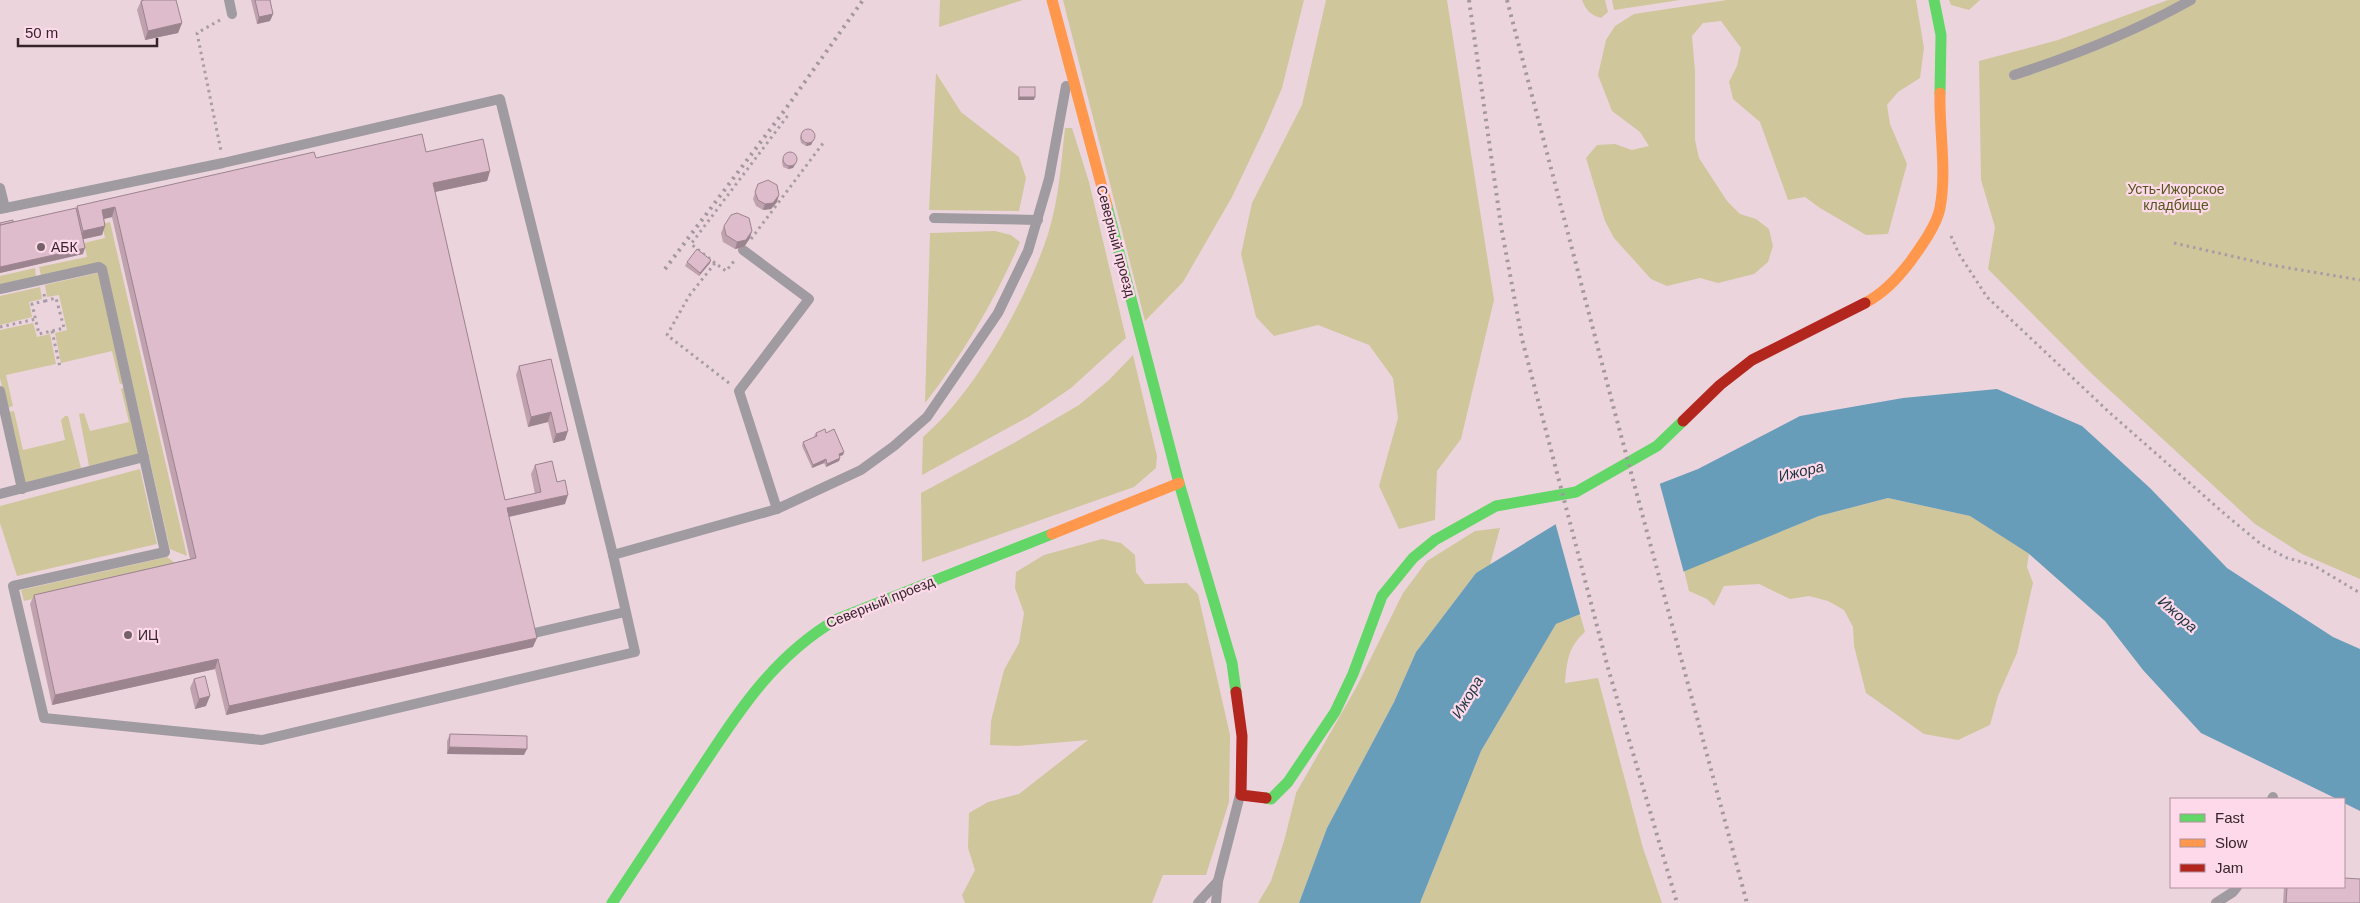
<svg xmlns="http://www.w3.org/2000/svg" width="2360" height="903" font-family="Helvetica,sans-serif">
	<rect width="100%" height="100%" fill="#ecd4dd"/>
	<!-- green -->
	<g fill="#cfc69c">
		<polygon points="940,0 1023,0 939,27"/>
		<polygon points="1063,0 1304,0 1282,88 1264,130 1232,197 1183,282 1145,321"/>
		<polygon points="1326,0 1447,0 1494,300 1461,439 1437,471 1435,520 1399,529 1379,486 1398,418 1393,378 1369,345 1318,325 1274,336 1256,317 1241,254 1252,203 1302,105"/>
		<path d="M 1582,0 L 1605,0 L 1608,12 L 1601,18 C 1590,15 1586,10 1582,0 Z"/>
		<polygon points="1612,0 1680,0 1614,10"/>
		<polygon points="1727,0 1916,0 1924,48 1920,78 1898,92 1887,105 1890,124 1907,164 1888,234 1866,235 1820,208 1805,197 1788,200 1760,122 1733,99 1729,82 1737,66 1741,48 1721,21 1703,23 1692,36 1695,71 1695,140 1699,158 1727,201 1740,214 1756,219 1769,229 1773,246 1768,262 1754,274 1718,283 1700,278 1667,286 1651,279 1614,238 1605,221 1586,158 1597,145 1615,144 1632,150 1649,146 1640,132 1612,111 1598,75 1606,40 1615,26 1634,14"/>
		<polygon points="1949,0 1980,0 1969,10 1951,5"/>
		<polygon points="2168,0 2360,0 2360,579 2302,554 2255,524 2091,373 1988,269 1995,227 1981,180 1979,61 2058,40"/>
		<polygon points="936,73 961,112 1019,157 1026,178 1019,211 929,210"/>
		<path d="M 1065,128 L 1072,128 L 1089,182 L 1126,338 L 1071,388 L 1030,416 L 922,475 L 923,437 C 975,393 1027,299 1048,234 C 1059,199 1061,164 1065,128 Z"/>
		<polygon points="110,222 187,556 170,549 107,271 41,276 39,267 87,257 84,243 105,238 102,224"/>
		<path d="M 995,231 L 1011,235 L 1020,242 C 995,300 964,353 925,403 L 930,233 Z"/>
		<polygon points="35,268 36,277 0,285 0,276"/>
		<polygon points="97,273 99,274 126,383 120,384 112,351 61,363 55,333 67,330 59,295 47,297 45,285"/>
		<polygon points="40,287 42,299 29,302 32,317 0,325 0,296"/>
		<polygon points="33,323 37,337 50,334 56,364 6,375 13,406 7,408 0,378 0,330"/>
		<polygon points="1133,355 1157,456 1156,468 1134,487 922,562 921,493 1014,443 1079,405 1109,380"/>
		<polygon points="126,387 140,454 89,466 79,414 84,413 90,431 129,422 121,389"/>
		<polygon points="14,411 23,450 65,440 61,420 65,416 68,416 81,468 24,483 8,412"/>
		<polygon points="140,469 157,544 17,576 0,523 0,506"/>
		<polygon points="1888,498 1970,516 2029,553 2027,567 2033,583 2017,653 1998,696 1990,725 1958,740 1924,734 1866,693 1854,646 1853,627 1844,610 1828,601 1809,596 1790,599 1759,584 1724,586 1714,606 1707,599 1689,591 1684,570 1819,516"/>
		<polygon points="1500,528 1490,565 1476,573 1416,652 1394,702 1327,828 1299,903 1258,903 1271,881 1284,841 1296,793 1357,686 1403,593 1427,561 1475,531"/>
		<polygon points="1102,539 1121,543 1135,555 1136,572 1145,584 1187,583 1198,594 1230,735 1229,802 1206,875 1163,875 1152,903 965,903 962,895 975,870 968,848 969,813 988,802 1019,794 1088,740 1018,746 990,745 991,721 1004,670 1019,643 1024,613 1015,588 1016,572 1044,555"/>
		<polygon points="167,557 179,566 24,601 21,590"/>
		<path d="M 1580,614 L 1585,632 C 1568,647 1567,661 1565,683 L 1598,678 L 1643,848 L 1662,903 L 1420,903 L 1481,751 L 1556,624 Z"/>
	</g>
	<!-- water -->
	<polygon fill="#689db9" points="1997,389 2082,426 2150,488 2227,568 2333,637 2360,649 2360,811 2344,803 2344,799 2337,799 2201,733 2143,670 2105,621 2028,553 1970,516 1888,498 1819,516 1556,624 1481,751 1420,903 1299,903 1327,828 1394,702 1416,652 1476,573 1556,524 1698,469 1800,416 1903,398"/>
	<!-- pier -->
	<polygon fill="#ecd4dd" points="1659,481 1684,573 1581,617 1555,522"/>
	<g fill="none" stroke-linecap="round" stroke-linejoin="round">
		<!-- path -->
		<g stroke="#a79da4" stroke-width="3" stroke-dasharray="2.5 4" stroke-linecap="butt">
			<polyline points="220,20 197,33 221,151"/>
			<polyline points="1951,236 1959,254 1987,297 2110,413 2227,516 2262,545 2287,558 2313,565 2360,593"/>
			<polyline points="751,239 824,142"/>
			<polyline points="2174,243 2271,265 2360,280"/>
			<polyline points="715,263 691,244 789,114"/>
			<polyline points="44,294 45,301 32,304 39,334 64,328 56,298 45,301"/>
			<polyline points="0,327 36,319"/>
			<polyline points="52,331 60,367"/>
			<polyline points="729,383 667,335 689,296 715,263 726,271 735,260"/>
		</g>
		<!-- lane -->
		<g stroke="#9f9ba1" stroke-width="10">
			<polyline points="229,0 232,14"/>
			<path d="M 2014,75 C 2076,55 2134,32 2191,0"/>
			<polyline points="0,188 5,208"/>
			<polyline points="0,209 223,163 500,99 613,555 635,652 262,740 44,718 13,586 165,552 102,269 99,267 0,289"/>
			<polyline points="934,218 1038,220"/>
			<polyline points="743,250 809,299 739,391 777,509"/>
			<polyline points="0,391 22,489"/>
			<polyline points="0,494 144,457"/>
			<polyline points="613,555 777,509 861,470 894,446 927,417 998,313 1028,251 1049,179 1066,86"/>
			<polyline points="530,634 625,612"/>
			<polyline points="2272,799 2273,797"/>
			<polyline points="1198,903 1218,881"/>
			<polyline points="1216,903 1218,881 1240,795"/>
			<polyline points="2216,903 2233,892 2237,887"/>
		</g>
		<!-- fast -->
		<g stroke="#63d668" stroke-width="11">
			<polyline points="1934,0 1941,35 1940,93"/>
			<polyline points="1107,206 1179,483 1232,663 1236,692"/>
			<polyline points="1266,798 1271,799 1288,782 1335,712 1353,674 1382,596 1413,558 1435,540 1496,506 1576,492 1657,446 1683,421"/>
			<path d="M 612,903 C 640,861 668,818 696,776 C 737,714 771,658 837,619 L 1052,534"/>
		</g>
		<!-- slow -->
		<g stroke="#ff974d" stroke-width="11">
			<polyline points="1052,0 1107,206"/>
			<path d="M 1865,303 C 1884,293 1897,279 1910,262 C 1920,248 1937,225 1940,208 C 1947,171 1939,130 1940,93"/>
			<polyline points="1052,534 1179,483"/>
		</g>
		<!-- jam -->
		<g stroke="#b3261e" stroke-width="11">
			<polyline points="1683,421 1720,385 1752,360 1865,303"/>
			<polyline points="1236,692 1242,736 1241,795 1266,798"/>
		</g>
		<!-- rail -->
		<g stroke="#a2989d" stroke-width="4" stroke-dasharray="2.5 5" stroke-linecap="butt">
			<polyline points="1469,0 1501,226 1522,339 1608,668 1677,903"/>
			<polyline points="1507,0 1615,413 1747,903"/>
			<polyline points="665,269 787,107 863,0"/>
		</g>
	</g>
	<!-- wall -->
	<g fill="#c0a2af">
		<polygon points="251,0 270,0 273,14 270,21 257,24"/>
		<polygon points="141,1 182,23 178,33 145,40 137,10"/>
		<polygon points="1019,87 1034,100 1018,100 1018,90"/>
		<polygon points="801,135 815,137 811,145 806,146 801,143 800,138"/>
		<polygon points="426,152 490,171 487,181 435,192 505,500 535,494 531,474 535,465 557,482 565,504 509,517 533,647 226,715 215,669 52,705 30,604 34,595 190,559 112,217 104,219 105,226 102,235 83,239 83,254 0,273 0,223 13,222 76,209 77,206 316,158"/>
		<polygon points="783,158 797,161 793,168 788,169 783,167 782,162"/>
		<polygon points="758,184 777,202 771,209 763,210 756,206 753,199"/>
		<polygon points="724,226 750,238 744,247 735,249 723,242 721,233"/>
		<polygon points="687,262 710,263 699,276 685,266"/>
		<polygon points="551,359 565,440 553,443 548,422 528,427 516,375 519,366"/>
		<polygon points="816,433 826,433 844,452 843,455 840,456 840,458 839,461 826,467 824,463 812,468 802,446 803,442 815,437 814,436"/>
		<polygon points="194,679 206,706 195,709 190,688"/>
		<polygon points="450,734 524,755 447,754 447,741"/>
		<polygon points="2284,887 2344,887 2360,903 2283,903"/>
	</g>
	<!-- shaded-wall -->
	<g fill="#9c848f">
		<polygon points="273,14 270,21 257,24 259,17"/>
		<polygon points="182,23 178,33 145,40 148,31"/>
		<polygon points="1019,97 1035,97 1034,100 1018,100"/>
		<polygon points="815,137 811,145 806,146 807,143"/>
		<polygon points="797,161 793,168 788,169 789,166"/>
		<polygon points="490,171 487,181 430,193 433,183"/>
		<polygon points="779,195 777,202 771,209 763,210 765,204"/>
		<polygon points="115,207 112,217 99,220 102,210"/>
		<polygon points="105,226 102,235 80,240 83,231"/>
		<polygon points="752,231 750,238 744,247 735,249 737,242"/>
		<polygon points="85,248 83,254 0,273 0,267"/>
		<polygon points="711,260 710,263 699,276 700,273"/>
		<polygon points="551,412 548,422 528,427 531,417"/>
		<polygon points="568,431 565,440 553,443 556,434"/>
		<polygon points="844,452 843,455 837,457 839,454"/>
		<polygon points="840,458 839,461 826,467 827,464"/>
		<polygon points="826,459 824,463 812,468 813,465"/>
		<polygon points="568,495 565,504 504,518 507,508"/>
		<polygon points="537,638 533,647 226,715 229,706"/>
		<polygon points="218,659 215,669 52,705 55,695"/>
		<polygon points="210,696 206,706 195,709 199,699"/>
		<polygon points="449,747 527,749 524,755 447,754"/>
	</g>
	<!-- building -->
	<g fill="#dfbccc" stroke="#9c848f">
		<polygon points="144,0 176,0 182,23 148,31 141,1"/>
		<polygon points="255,0 270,0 273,14 259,17"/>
		<rect x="1019" y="87" width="16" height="10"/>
		<circle cx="808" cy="136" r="7"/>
		<polygon points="422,134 426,152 483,139 490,171 433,183 505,500 541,492 535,465 552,461 557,482 565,480 568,495 507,508 537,638 229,706 218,659 55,695 34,595 196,558 115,207 102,210 105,226 83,231 77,206 314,152 316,158"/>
		<circle cx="790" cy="159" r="7"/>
		<polygon points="768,180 777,185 779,195 773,203 765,204 758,200 755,192 758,184"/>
		<polygon points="76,208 85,248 0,267 0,225"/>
		<polygon points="737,213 749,218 752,231 746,240 737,242 726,235 724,226 731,215"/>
		<polygon points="13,220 13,222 0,225 0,223"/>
		<polygon points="697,249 711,260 700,273 687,262"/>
		<polygon points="551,359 568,431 556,434 551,412 531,417 519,366"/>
		<polygon points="825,429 826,433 834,429 844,452 839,454 840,458 827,464 826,459 813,465 803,442 817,436 816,433"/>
		<polygon points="205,676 210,696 199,699 194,679"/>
		<polygon points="450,734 527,736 527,749 449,747"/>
		<polygon points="2344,878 2360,879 2360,903 2286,903 2287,887 2344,887"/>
	</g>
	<!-- markers -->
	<g fill="#756269" stroke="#fed9e9" stroke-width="2">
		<circle cx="41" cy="247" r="5"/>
		<circle cx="128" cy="635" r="5"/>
	</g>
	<g text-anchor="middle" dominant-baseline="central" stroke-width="4.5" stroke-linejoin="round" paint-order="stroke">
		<!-- park labels -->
		<g font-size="14" fill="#54561e" stroke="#fed9e9">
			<text x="2176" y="189">Усть-Ижорское<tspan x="2176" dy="16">кладбище</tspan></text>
		</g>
		<!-- street labels -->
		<g font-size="14" fill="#35242b" stroke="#fed9e9">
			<text transform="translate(1116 241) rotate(75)">Северный проезд</text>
			<text transform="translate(880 602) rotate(-22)">Северный проезд</text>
		</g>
		<!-- poi labels -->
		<g font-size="14" fill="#35242b" stroke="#fed9e9" text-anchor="start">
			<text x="51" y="247">АБК</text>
			<text x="138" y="635">ИЦ</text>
		</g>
		<!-- water labels -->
		<g font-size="15" font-style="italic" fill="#1a3440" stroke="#fed9e9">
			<text transform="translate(1801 471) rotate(-13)">Ижора</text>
			<text transform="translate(2178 614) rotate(41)">Ижора</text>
			<text transform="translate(1467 697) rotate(-59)">Ижора</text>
		</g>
	</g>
	<!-- legend -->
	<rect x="2170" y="798" width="175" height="90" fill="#fed9e9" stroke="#ae919d"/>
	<rect x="2180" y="814" width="25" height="8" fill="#63d668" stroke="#ae919d"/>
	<text x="2215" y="823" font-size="15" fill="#35242b">Fast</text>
	<rect x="2180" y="839" width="25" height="8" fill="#ff974d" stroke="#ae919d"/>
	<text x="2215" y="848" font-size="15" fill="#35242b">Slow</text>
	<rect x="2180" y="864" width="25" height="8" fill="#b3261e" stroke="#ae919d"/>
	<text x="2215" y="873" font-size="15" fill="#35242b">Jam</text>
	<!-- scale -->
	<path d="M18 38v8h139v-8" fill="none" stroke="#35242b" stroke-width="2.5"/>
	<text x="25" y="38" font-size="15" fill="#35242b" stroke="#fed9e9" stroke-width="4" paint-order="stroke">50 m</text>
</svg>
